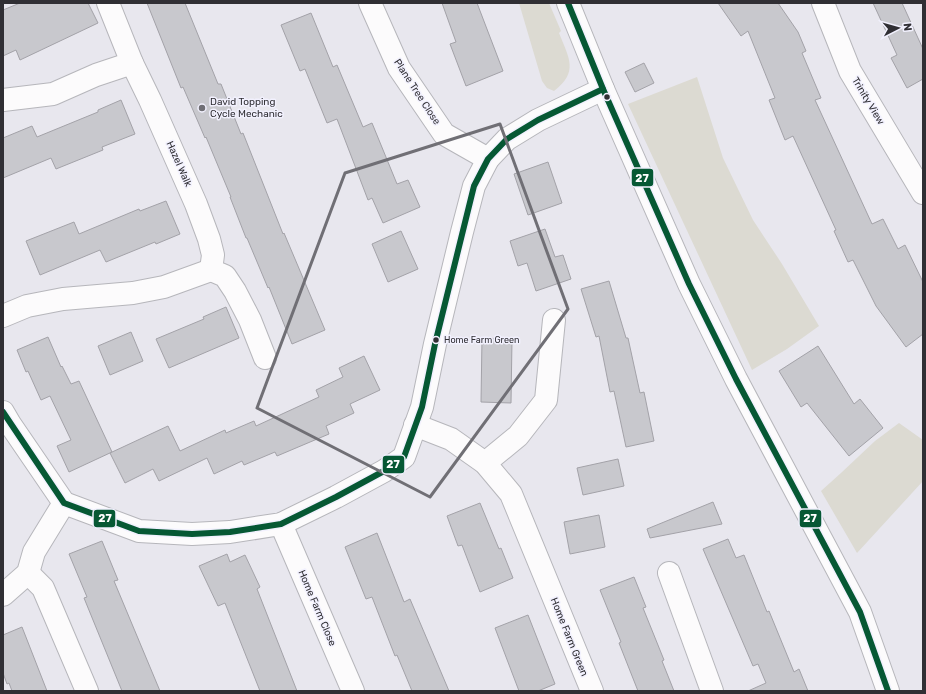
<svg xmlns="http://www.w3.org/2000/svg" width="926" height="694" font-family="Rubik,sans-serif">
	<rect width="100%" height="100%" fill="#e8e7ee"/>
	<!-- green -->
	<g fill="#dcdad2">
		<path d="M 519,3 L 549,3 L 561,31 L 559,33 C 569,58 579,72 554,91 L 547,88 L 542,81 Z"/>
		<polygon points="697,77 723,158 753,220 782,264 819,326 787,349 752,370 628,104"/>
		<polygon points="899,423 923,440 923,481 857,553 821,491 841,473 875,441"/>
	</g>
	<!-- building -->
	<g fill="#c8c8cd" stroke="#a3a2a8">
		<polygon points="20,3 88,3 98,23 20,60 16,50 3,56 3,10"/>
		<polygon points="147,3 185,3 218,84 221,84 241,134 243,133 283,234 284,233 325,330 292,344 269,287 268,288 247,238 246,238 230,197 231,197 206,137 205,138 183,87 181,88"/>
		<polygon points="442,3 477,3 503,71 466,86 450,44 456,42"/>
		<polygon points="718,3 778,3 798,32 806,51 802,53 821,98 815,100 872,224 883,219 898,249 905,245 923,282 923,334 906,347 876,306 853,260 848,262 834,231 836,230 793,136 785,140 769,100 775,98 748,31 741,36"/>
		<polygon points="873,3 902,3 923,49 923,79 907,88 891,58 897,55"/>
		<polygon points="311,13 333,67 337,65 363,127 372,123 397,184 408,180 420,207 383,223 372,198 368,200 337,119 327,123 305,69 300,71 281,25"/>
		<polygon points="644,63 654,83 635,92 625,72"/>
		<polygon points="121,100 135,134 102,147 103,150 56,169 51,158 3,178 3,138 32,126 37,137 98,112 98,110"/>
		<polygon points="548,162 562,203 528,215 514,174"/>
		<polygon points="166,201 180,234 156,244 155,242 106,262 100,250 40,275 26,241 74,222 79,234 139,209 140,211"/>
		<polygon points="545,229 555,257 563,255 571,279 536,291 527,263 518,266 510,241"/>
		<polygon points="401,231 418,269 388,282 372,244"/>
		<polygon points="609,281 626,338 628,338 640,393 644,392 654,441 626,447 614,391 610,392 599,336 596,337 581,289"/>
		<polygon points="226,307 239,338 169,368 156,339 204,319 203,317"/>
		<polygon points="131,332 143,361 110,375 98,346"/>
		<polygon points="48,337 61,367 62,366 71,384 79,381 112,452 69,472 57,446 71,440 50,396 41,400 28,371 26,372 17,350"/>
		<polygon points="482,338 512,339 511,403 481,402"/>
		<polygon points="818,346 854,404 860,399 883,428 849,456 807,403 801,407 779,371"/>
		<polygon points="364,356 380,390 350,404 354,413 326,426 329,434 277,456 275,452 244,465 242,461 214,474 207,458 159,481 153,469 125,483 110,453 168,426 180,451 225,430 226,433 254,421 256,426 319,397 316,390 343,377 339,368"/>
		<polygon points="618,459 624,486 583,495 577,468"/>
		<polygon points="713,502 722,524 650,538 647,529"/>
		<polygon points="480,503 499,549 501,548 513,578 480,592 462,545 458,546 447,516"/>
		<polygon points="599,515 605,547 570,554 564,522"/>
		<polygon points="377,533 404,602 410,599 449,691 412,691 397,655 395,656 372,597 366,599 345,547"/>
		<polygon points="728,539 736,558 744,555 767,612 769,611 794,672 799,669 808,691 748,691 766,683 758,664 753,666 703,549"/>
		<polygon points="102,541 118,580 114,581 160,691 122,691 84,598 87,597 69,554"/>
		<polygon points="227,554 230,562 245,555 260,587 257,589 297,691 260,691 225,603 218,606 199,566"/>
		<polygon points="634,577 646,607 643,608 664,660 662,661 674,691 638,691 619,643 621,642 600,590"/>
		<polygon points="528,615 555,684 538,691 519,691 495,628"/>
		<polygon points="22,627 31,650 47,691 12,691 9,683 7,684 3,673 3,635"/>
	</g>
	<g fill="none" stroke-linecap="round" stroke-linejoin="round">
		<defs>
			<g id="street">
				<polyline points="108,3 132,63 150,100 196,204 209,239 213,255 211,270 225,276 235,291 250,320 265,358"/>
				<polyline points="370,3 399,68 444,134 488,159"/>
				<polyline points="823,3 850,71 923,193"/>
				<polyline points="3,100 53,94 96,75 132,63"/>
				<polyline points="3,316 27,306 63,299 133,293 164,287 211,270"/>
				<polyline points="3,412 10,424 64,503 139,531 192,534 230,532 281,524 336,497 384,471 404,457 422,407 435,344 462,232 474,186 488,159 507,139 538,120 603,89"/>
				<polyline points="415,425 451,439 485,463 511,494 592,691"/>
				<polyline points="485,463 518,436 546,400 554,320"/>
				<polyline points="281,524 353,691"/>
				<polyline points="28,573 43,588 87,691"/>
				<polyline points="669,573 712,691"/>
				<polyline points="3,595 28,573 34,552 64,503"/>
			</g>
			<polyline id="secondary" points="568,3 603,89 689,284 736,379 860,612 888,691"/>
		</defs>
		<!-- street casing -->
		<use href="#street" stroke="#b6b6bb" stroke-width="24"/>
		<!-- secondary casing -->
		<use href="#secondary" stroke="#b6b6bb" stroke-width="24"/>
		<!-- street -->
		<use href="#street" stroke="#fcfbfc" stroke-width="22"/>
		<!-- secondary -->
		<use href="#secondary" stroke="#fcfbfc" stroke-width="22"/>
		<defs>
			<g id="bus-1">
				<polyline points="568,3 603,89 689,284 736,379 860,612 888,691"/>
				<polyline points="3,412 64,503 139,531 192,534 230,532 281,524 336,497 384,471 404,457 422,407 435,344 474,186 488,159 507,139 538,120 603,89"/>
			</g>
		</defs>
		<!-- bus-1 casing -->
		<use href="#bus-1" stroke="#f2f1fe" stroke-width="9"/>
		<!-- bus-1 -->
		<use href="#bus-1" stroke="#065834" stroke-width="6"/>
	</g>
	<!-- marked area -->
	<path fill="none" stroke="#706f75" stroke-width="3" stroke-linejoin="round" d="M 500,124 L 568,309 L 430,497 L 257,408 L 345,173 Z"/>
	<!-- markers -->
	<g fill="#302f34" stroke="#f2f1fe" stroke-width="1.5">
		<circle cx="607" cy="97" r="3.5"/>
		<circle cx="436" cy="340" r="3.5"/>
	</g>
	<circle fill="#706f75" stroke="#f2f1fe" stroke-width="1.5" cx="202" cy="108" r="4"/>
	<g text-anchor="middle" dominant-baseline="central" stroke-width="3" stroke-linejoin="round" paint-order="stroke">
		<!-- bus labels -->
		<g font-size="9" fill="#302f34" stroke="#f2f1fe" text-anchor="start">
			<text x="444" y="340">Home Farm Green</text>
		</g>
		<!-- street labels -->
		<g font-size="10" fill="#302f34" stroke="#f2f1fe">
			<text transform="translate(417 92) rotate(57)">Plane Tree Close</text>
			<text transform="translate(868 101) rotate(59)">Trinity View</text>
			<text transform="translate(179 164) rotate(66)">Hazel Walk</text>
			<text transform="translate(317 608) rotate(67)">Home Farm Close</text>
			<text transform="translate(569 637) rotate(68)">Home Farm Green</text>
		</g>
		<!-- poi labels -->
		<g font-size="10" fill="#302f34" stroke="#f2f1fe" text-anchor="start">
			<text x="210" y="102">David Topping<tspan x="210" dy="12">Cycle Mechanic</tspan></text>
		</g>
	</g>
	<g stroke="#f2f1fe" stroke-width="1.5">
		<rect x="631" y="168" width="23" height="19" rx="4" fill="#065834"/>
		<rect x="382" y="455" width="23" height="19" rx="4" fill="#065834"/>
		<rect x="93" y="509" width="23" height="19" rx="4" fill="#065834"/>
		<rect x="799" y="509" width="23" height="19" rx="4" fill="#065834"/>
	</g>
	<g font-size="11" text-anchor="middle" font-weight="bold" fill="#fff">
		<text x="642" y="182">27</text>
		<text x="393" y="468">27</text>
		<text x="105" y="522">27</text>
		<text x="810" y="522">27</text>
	</g>
	<!-- border -->
	<rect width="926" height="694" fill="none" stroke="#302f34" stroke-width="8"/>
	<!-- north arrow -->
	<g transform="translate(898 28) rotate(84)" stroke="#f2f1fe" stroke-width="3" paint-order="stroke">
	<path d="M0-3L7 15L0 10L-7 15Z" fill="#302f34"/>
	<text y="-6" font-size="11" font-weight="bold" text-anchor="middle" fill="#302f34">N</text>
	</g>
</svg>
